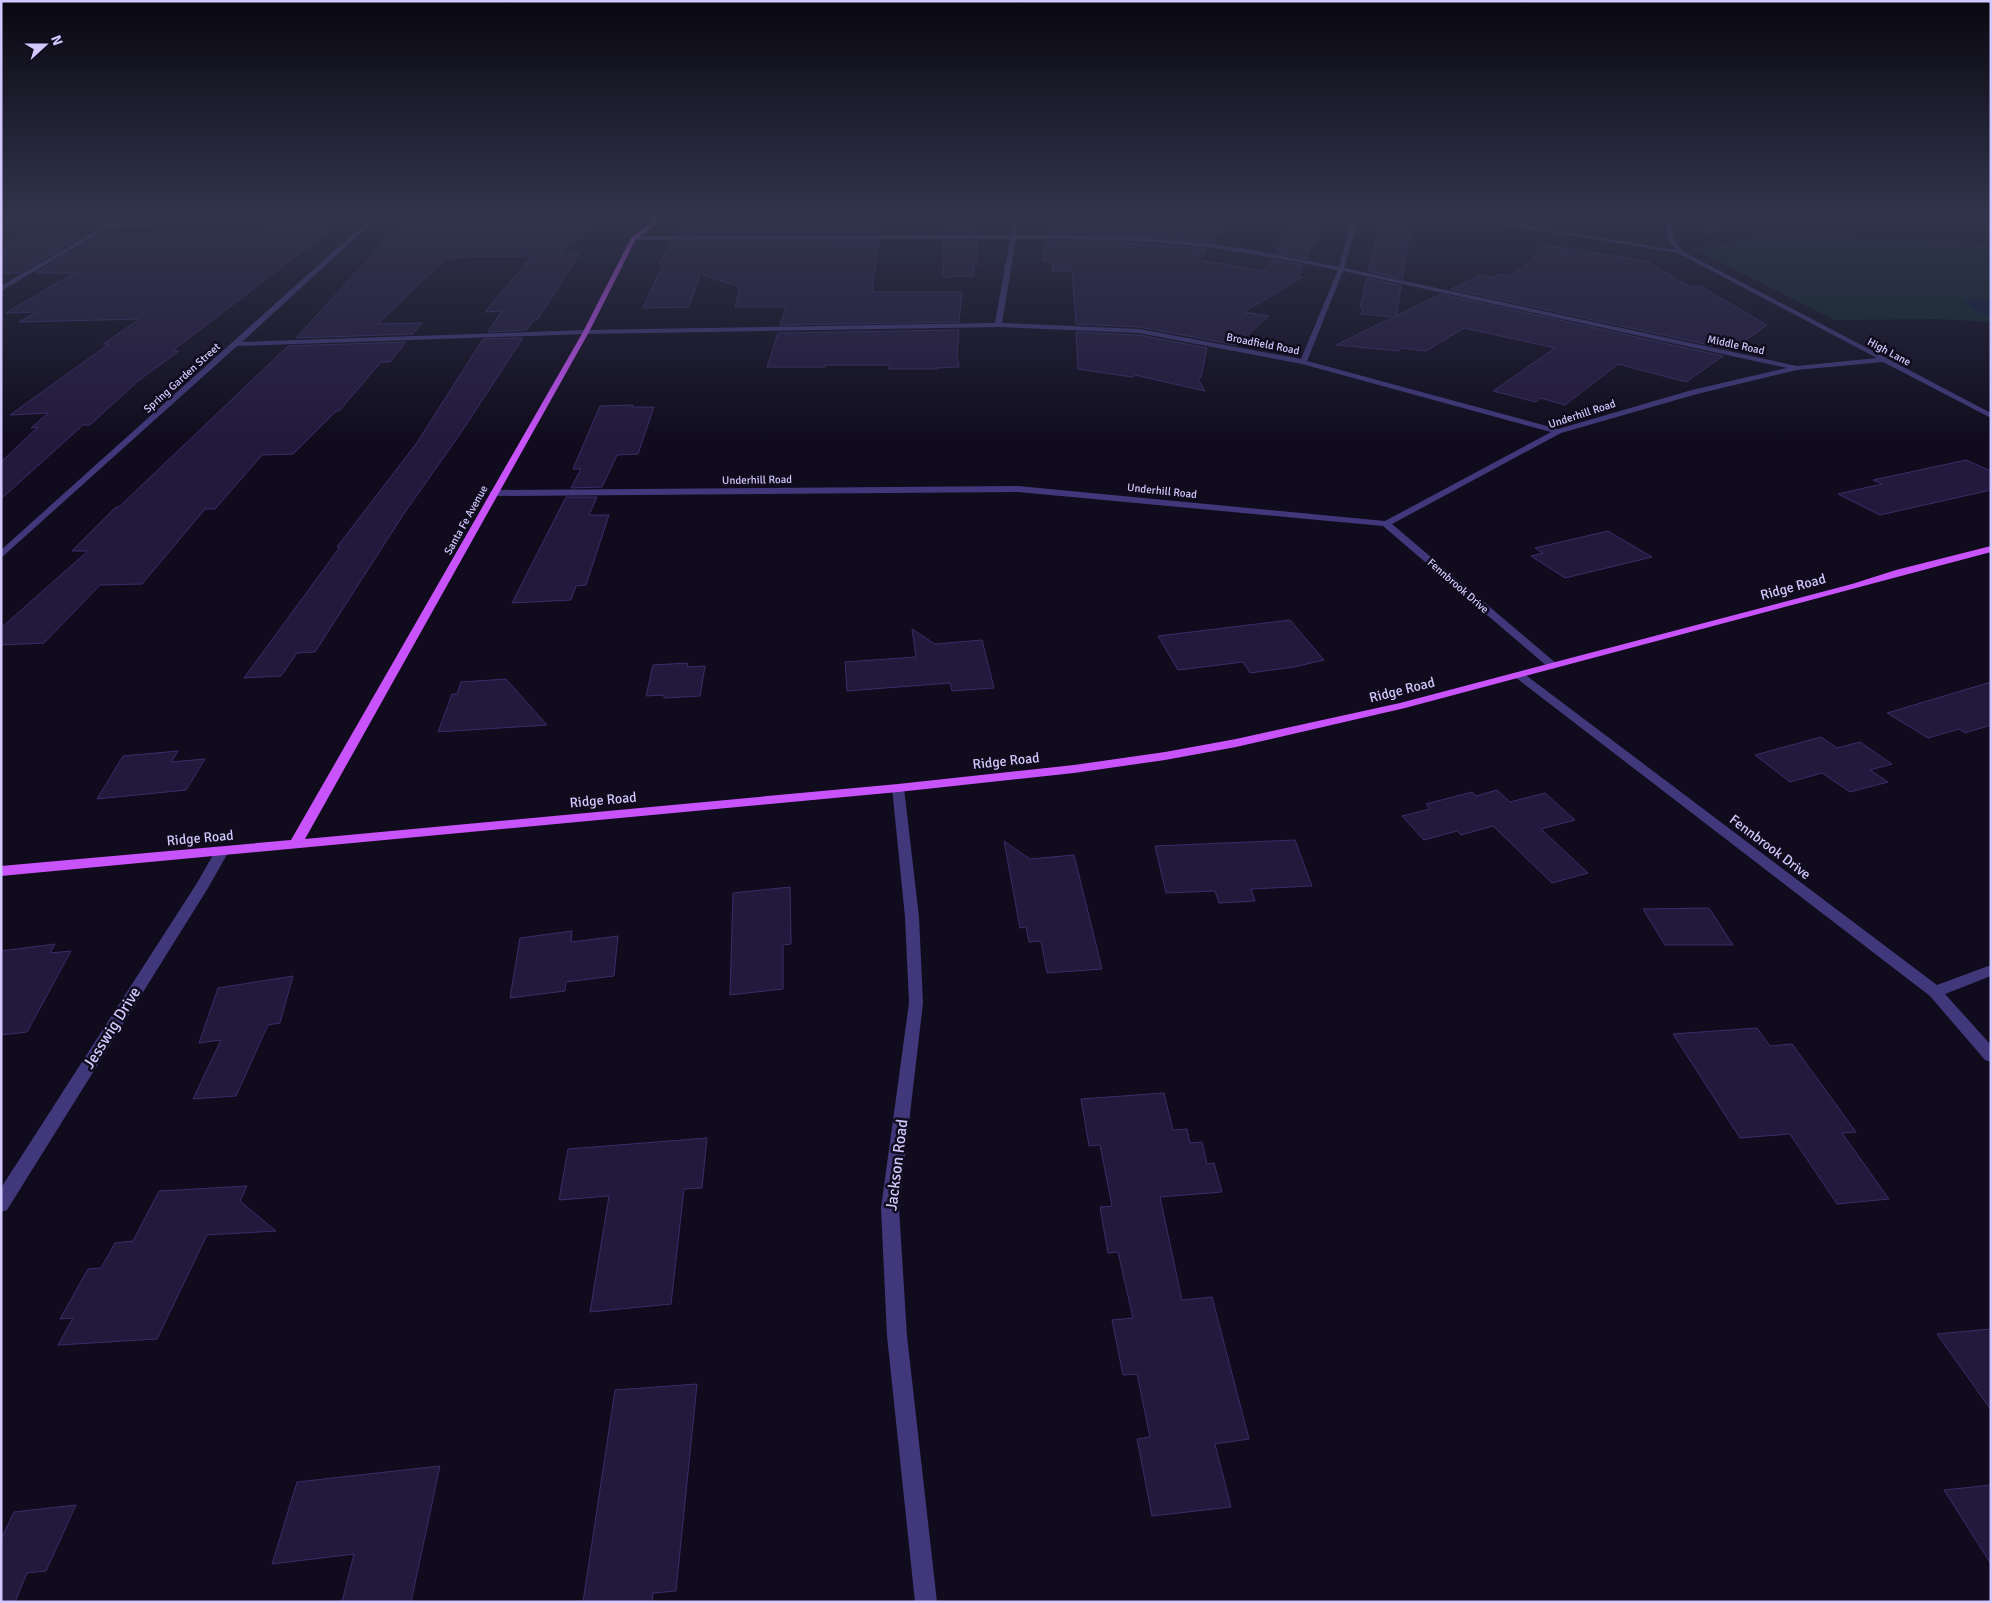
<svg xmlns="http://www.w3.org/2000/svg" width="1992" height="1603" font-family="Signika,sans-serif">
	<rect width="100%" height="100%" fill="#100c1d"/>
	<!-- green -->
	<polygon fill="#0f2627" points="1772,235 1991,243 1991,322 1935,319 1834,320 1694,249"/>
	<!-- water -->
	<g fill="#0a1738">
		<polygon points="1701,222 1748,224 1750,227 1707,235 1694,227"/>
		<polygon points="1961,300 1991,301 1991,315 1983,315"/>
	</g>
	<g fill="none" stroke-linecap="round" stroke-linejoin="round">
		<!-- stream -->
		<g fill="#0a1738" fill-rule="evenodd">
			<polygon points="1557,216 1566,216 1620,231 1656,230 1658,231 1620,233"/>
			<polygon points="1694,226 1696,228 1682,229 1680,228"/>
		</g>
	</g>
	<!-- building -->
	<g fill="#23193d" stroke="#3c2b69">
		<polygon points="882,216 880,233 676,234 686,217"/>
		<polygon points="1049,216 1135,218 1224,226 1212,242 1129,236 1047,233"/>
		<polygon points="1303,216 1326,216 1306,259 1275,253 1292,223"/>
		<polygon points="516,217 512,227 594,226 560,252 580,252 556,291 537,320 533,320 527,330 488,332 502,311 485,312 532,256 463,257 445,259 378,324 422,323 413,334 296,338 402,222"/>
		<polygon points="943,218 977,218 978,233 943,233"/>
		<polygon points="1381,219 1411,225 1402,279 1368,271"/>
		<polygon points="337,225 172,351 179,351 138,381 90,425 83,425 1,499 1,462 38,427 31,428 48,413 10,415 109,344 103,344 140,319 19,322 37,312 6,313 74,273 36,273 99,236"/>
		<polygon points="82,236 20,273 1,273 1,249 20,239"/>
		<polygon points="879,241 872,292 962,292 959,322 780,325 786,307 735,307 740,287 700,274 689,307 643,308 663,264 659,264 672,242"/>
		<polygon points="943,241 978,241 977,265 974,265 974,276 943,277"/>
		<polygon points="1046,241 1128,243 1207,249 1199,260 1264,271 1271,259 1303,265 1298,276 1303,277 1244,312 1269,316 1236,345 1139,327 1076,324 1072,271 1052,271 1053,262 1043,261"/>
		<polygon points="1544,245 1647,261 1690,287 1700,286 1767,325 1732,350 1451,289 1481,275 1493,278 1500,274 1507,276 1525,266"/>
		<polygon points="1367,278 1401,286 1396,316 1441,294 1723,356 1686,382 1618,364 1565,405 1540,398 1536,402 1493,391 1555,348 1464,328 1426,351 1400,348 1399,351 1336,345 1393,317 1361,314 1363,307 1360,307"/>
		<polygon points="959,330 957,354 959,367 936,368 937,369 889,369 890,365 825,365 825,367 767,367 778,333"/>
		<polygon points="1076,332 1139,335 1207,348 1201,377 1198,379 1205,391 1135,375 1132,377 1078,369"/>
		<polygon points="523,338 460,434 403,515 315,652 297,653 281,676 244,678 340,547 337,547 416,444 483,339"/>
		<polygon points="406,342 390,362 381,362 339,411 336,411 293,454 262,455 215,509 205,509 142,584 100,585 44,643 1,645 1,628 88,551 72,551 115,508 120,506 288,346"/>
		<polygon points="633,405 632,407 654,407 638,454 617,455 602,487 571,488 581,469 573,469 600,406"/>
		<polygon points="1966,460 1991,471 1991,490 1880,515 1838,494 1882,484 1873,480"/>
		<polygon points="566,497 597,497 589,515 609,515 586,585 576,586 571,600 512,603"/>
		<polygon points="1608,531 1652,557 1565,578 1531,556 1543,553 1535,548"/>
		<polygon points="1290,620 1324,660 1294,667 1250,673 1243,662 1178,670 1158,636"/>
		<polygon points="912,629 935,644 982,640 994,688 952,691 950,683 847,691 845,662 916,657"/>
		<polygon points="688,663 687,667 705,666 700,696 664,698 664,695 646,696 653,665"/>
		<polygon points="506,679 547,725 438,732 452,694 457,694 461,682"/>
		<polygon points="1991,682 1991,725 1965,733 1959,729 1928,738 1887,713"/>
		<polygon points="1821,737 1837,748 1860,742 1892,764 1870,770 1888,782 1850,792 1822,773 1790,782 1755,755"/>
		<polygon points="178,751 171,762 205,759 186,790 97,799 123,756"/>
		<polygon points="1497,790 1510,802 1545,793 1575,820 1541,829 1588,873 1552,883 1493,826 1461,835 1457,831 1424,840 1402,816 1430,809 1426,804 1472,792 1476,796"/>
		<polygon points="1295,840 1312,886 1251,889 1255,901 1219,903 1215,891 1166,893 1155,846"/>
		<polygon points="1004,841 1030,859 1074,855 1102,969 1047,973 1041,941 1029,942 1026,927 1020,928"/>
		<polygon points="790,887 791,944 783,945 783,989 730,995 733,893"/>
		<polygon points="1709,908 1733,945 1665,945 1643,909"/>
		<polygon points="572,931 571,942 618,936 614,976 566,982 565,991 510,998 520,938"/>
		<polygon points="55,944 50,953 71,951 27,1032 1,1035 1,951"/>
		<polygon points="293,976 280,1023 268,1025 236,1096 193,1099 221,1040 199,1043 218,988"/>
		<polygon points="1757,1028 1770,1046 1792,1044 1856,1132 1842,1133 1889,1199 1837,1204 1790,1134 1740,1138 1673,1034"/>
		<polygon points="1164,1093 1173,1130 1187,1129 1190,1143 1202,1142 1207,1164 1214,1163 1222,1192 1160,1197 1182,1300 1212,1297 1249,1439 1215,1444 1231,1507 1152,1516 1137,1439 1150,1437 1137,1374 1123,1375 1112,1320 1133,1318 1118,1252 1108,1253 1100,1207 1112,1206 1100,1145 1089,1146 1081,1099"/>
		<polygon points="707,1138 702,1188 684,1189 671,1304 590,1312 609,1196 559,1200 568,1149"/>
		<polygon points="247,1186 240,1201 276,1231 207,1235 157,1339 58,1345 73,1318 60,1319 88,1269 101,1268 115,1243 133,1241 159,1191"/>
		<polygon points="1991,1329 1991,1410 1937,1334"/>
		<polygon points="697,1384 676,1591 653,1593 652,1602 583,1602 615,1390"/>
		<polygon points="440,1466 411,1602 342,1602 354,1554 272,1564 297,1482"/>
		<polygon points="1991,1485 1991,1564 1944,1490"/>
		<polygon points="76,1505 46,1571 27,1573 15,1602 1,1602 1,1539 14,1512"/>
	</g>
	<g fill="none" stroke-linecap="round" stroke-linejoin="round">
		<!-- minor -->
		<g fill="#40387b" fill-rule="evenodd">
			<polygon points="279,216 329,216 110,227 1,291 1,286 114,220 119,221 116,223"/>
			<path d="M 373,216 L 379,216 L 242,342 L 586,330 L 995,323 L 1010,239 L 634,240 L 631,238 L 634,236 L 1011,235 L 1014,216 L 1020,216 L 1016,235 C 1091,235 1167,237 1241,248 C 1274,254 1306,261 1339,267 L 1353,216 L 1359,216 L 1344,268 L 1797,366 L 1877,358 L 1678,253 L 1453,216 L 1468,216 L 1676,250 L 1667,237 L 1665,216 L 1671,216 L 1673,237 L 1682,251 L 1991,413 L 1991,418 L 1883,362 L 1797,370 L 1697,394 L 1561,433 L 1392,524 L 1557,664 L 1558,666 L 1553,669 L 1549,668 L 1383,526 L 1018,492 L 493,496 L 489,493 L 493,490 L 1018,486 L 1385,521 L 1551,432 L 1302,364 L 1139,333 L 998,327 L 586,334 L 237,346 L 1,558 L 1,550 ZM 1016,239 C 1091,239 1166,240 1240,252 C 1273,257 1305,264 1338,270 L 1301,359 L 1139,329 L 1002,323 ZM 1343,271 L 1787,368 L 1692,390 L 1558,429 L 1307,361 Z"/>
			<polygon points="1519,672 1523,673 1937,985 1991,965 1991,976 1945,994 1991,1045 1991,1062 1985,1060 1930,996 1515,677 1514,675"/>
			<polygon points="898,784 904,788 919,917 923,1003 899,1208 907,1336 937,1602 915,1602 887,1336 881,1208 909,1003 905,917 892,788"/>
			<polygon points="222,847 227,848 229,851 208,888 7,1210 1,1212 1,1188 197,883 217,848"/>
		</g>
		<!-- major -->
		<polygon fill="#c953fb" fill-rule="evenodd" points="660,216 666,216 636,239 589,332 305,839 898,784 1074,765 1165,752 1236,739 1400,703 1852,584 1896,570 1991,546 1991,552 1405,708 1236,747 1165,760 1074,773 898,792 1,876 1,866 291,840 583,332 631,238"/>
	</g>
	<!-- sky -->
	<linearGradient id="sky" x2="0" y2="1"><stop stop-color="#090710"/><stop offset="0.49" stop-color="#31344c"/><stop offset="1" stop-color="#31344c" stop-opacity="0"/></linearGradient>
	<rect width="1992" height="441" fill="url(#sky)"/>
	<g text-anchor="middle" dominant-baseline="central" stroke-width="5" stroke-linejoin="round" paint-order="stroke">
		<!-- far-street labels -->
		<g font-size="11" fill="#d3c9fe" stroke="#100c1d">
			<text transform="translate(1263 344) rotate(11)">Broadfield Road</text>
			<text transform="translate(1736 345) rotate(12)">Middle Road</text>
			<text transform="translate(1889 352) rotate(28)">High Lane</text>
			<text transform="translate(182 378) rotate(-42)">Spring Garden Street</text>
			<text transform="translate(1582 414) rotate(-18)">Underhill Road</text>
			<text transform="translate(757 480) rotate(-1)">Underhill Road</text>
			<text transform="translate(1162 491) rotate(6)">Underhill Road</text>
			<text transform="translate(466 520) rotate(-61)">Santa Fe Avenue</text>
			<text transform="translate(1458 586) rotate(41)">Fennbrook Drive</text>
		</g>
		<!-- street labels -->
		<g font-size="14" fill="#d3c9fe" stroke="#100c1d">
			<text transform="translate(1793 587) rotate(-15)">Ridge Road</text>
			<text transform="translate(1402 690) rotate(-14)">Ridge Road</text>
			<text transform="translate(1006 761) rotate(-6)">Ridge Road</text>
			<text transform="translate(603 800) rotate(-5)">Ridge Road</text>
			<text transform="translate(200 838) rotate(-5)">Ridge Road</text>
			<text transform="translate(1770 847) rotate(37)">Fennbrook Drive</text>
		</g>
		<!-- near-street labels -->
		<g font-size="16" fill="#d3c9fe" stroke="#100c1d">
			<text transform="translate(112 1028) rotate(-58)">Jesswig Drive</text>
			<text transform="translate(897 1165) rotate(-83)">Jackson Road</text>
		</g>
	</g>
	<!-- border -->
	<rect width="1992" height="1603" fill="none" stroke="#d3c9fe" stroke-width="5"/>
	<!-- north arrow -->
	<g transform="translate(45 45) rotate(69)" stroke="#100c1d" stroke-width="4" paint-order="stroke">
	<path d="M0-4L9 19L0 12L-9 19Z" fill="#d3c9fe"/>
	<text y="-8" font-size="14" font-weight="bold" text-anchor="middle" fill="#d3c9fe">N</text>
	</g>
</svg>
